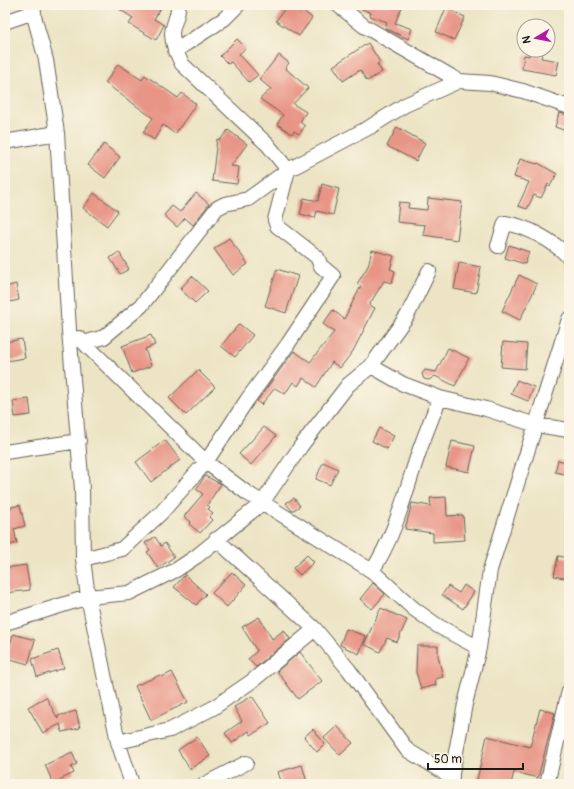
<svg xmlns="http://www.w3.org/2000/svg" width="574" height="789" viewBox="0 0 574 789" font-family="Pangolin,sans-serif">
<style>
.building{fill:#e89486}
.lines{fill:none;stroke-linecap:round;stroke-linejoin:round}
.minor-casing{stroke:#656257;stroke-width:16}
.minor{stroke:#fff;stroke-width:14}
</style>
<rect width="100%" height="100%" fill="#fcf5e5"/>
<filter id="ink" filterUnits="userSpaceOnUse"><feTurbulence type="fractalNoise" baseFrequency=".025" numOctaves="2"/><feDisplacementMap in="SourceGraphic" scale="8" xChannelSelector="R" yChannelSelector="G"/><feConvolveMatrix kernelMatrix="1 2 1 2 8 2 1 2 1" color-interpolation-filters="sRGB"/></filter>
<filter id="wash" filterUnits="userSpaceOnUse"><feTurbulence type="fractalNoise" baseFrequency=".012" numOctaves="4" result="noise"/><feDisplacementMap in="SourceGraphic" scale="16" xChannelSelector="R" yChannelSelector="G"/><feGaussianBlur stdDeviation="0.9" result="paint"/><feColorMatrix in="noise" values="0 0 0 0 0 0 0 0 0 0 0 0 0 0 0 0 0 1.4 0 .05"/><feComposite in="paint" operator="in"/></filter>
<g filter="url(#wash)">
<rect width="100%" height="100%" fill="#ece4c4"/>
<g id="blocks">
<!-- building -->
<path class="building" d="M113,5H163L154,19L164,25L156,40L129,24L133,18Z
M287,5L300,13L302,10L312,18L299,36L276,21Z
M353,5H403L395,23L412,29L408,39L385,28L387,22L370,16L371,13Z
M446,8L465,17L454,40L436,32Z
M237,39L246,48L239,54L258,75L249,82L231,62L228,64L220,56Z
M368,43L380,62L377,64L382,72L367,81L360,70L343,81L333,66Z
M530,50H543L541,58L559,61L556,75L522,69L524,55L529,56Z
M279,55L289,63L285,68L308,88L293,104L306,112L300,122L305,126L299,134L294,131L292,134L277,124L283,115L260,99L271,89L259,79Z
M118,64L142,80L145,75L178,98L182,93L196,104L175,134L163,125L154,140L143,132L153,118L105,83Z
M559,113L569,115V132L555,127Z
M397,127L425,143L416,161L387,146Z
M228,130L247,144L231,166L239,167L237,184L212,181L217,139L220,140Z
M104,144L120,157L105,178L88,165Z
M520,159L537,164L538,163L557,174L550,186L548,184L541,198L534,195L527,209L518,206L529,182L514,177Z
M322,184L339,189L333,215L317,211L315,218L300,214L304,198L318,201Z
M94,193L118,211L107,226L83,208Z
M196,193L209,204L193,225L185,218L177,227L164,215L172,206L180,212Z
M428,198L462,202L457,240L423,235L425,225L397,222L399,202L409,203L408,208L427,210Z
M229,238L248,264L233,275L214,249Z
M509,245L529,252L525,264L505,258Z
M372,250L394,256L390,269L395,271L392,283L384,281L369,305L375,308L353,351L340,368L332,362L316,387L303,378L298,386L293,382L285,394L275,388L261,405L257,401L294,351L310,362L334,332L323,324L333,310L344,319L361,286L357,284L368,266Z
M119,252L129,269L120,274L110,258Z
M459,263L481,267L476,293L454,289Z
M277,269L298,276L286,313L265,306Z
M519,275L537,284L520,320L502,311Z
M192,276L208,291L195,303L180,289Z
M16,284L19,300L5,303V287Z
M239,324L253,335L235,357L221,346Z
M151,335L155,345L145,349L151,366L132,373L122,346Z
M22,339L25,358L6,361L5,342Z
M503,342L527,344L525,369L501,367Z
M448,348L469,358L455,386L435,376L429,380L424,379L422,374L425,370L436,372Z
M198,370L215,387L186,415L169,398Z
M517,380L534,387L528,401L511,394Z
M29,399L31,415L15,417L13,401Z
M264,427L276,436L251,465L239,454Z
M379,428L394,436L387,449L372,441Z
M165,440L180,460L151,482L136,462Z
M452,441L475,446L469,472L446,467Z
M558,460L569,463V475L555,472Z
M323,462L338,469L330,485L316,479Z
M205,476L221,484L207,505L210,507L208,509L213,513L209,517L212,520L200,533L189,524L191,522L184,516L203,494L196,489Z
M446,497L447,516L463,515L465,540L433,542V533L405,529L412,503L431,506L430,498Z
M294,498L300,506L292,511L286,503Z
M20,505L25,526L14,529L17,543L5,546V509Z
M155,537L161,546L165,543L174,557L158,568L147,552L150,550L145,543Z
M307,555L314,562L300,575L293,568Z
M558,556L569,558V579L554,576Z
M26,565L30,590L5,593V568Z
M232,572L246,585L227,607L212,593Z
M185,575L206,594L196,605L174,587Z
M373,583L385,594L372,609L360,599Z
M464,585L474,592L463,609L442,595L448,586L459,593Z
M381,608L407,620L397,642L387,638L380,652L364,644Z
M259,617L272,639L284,630L290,639L256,667L248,659L257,651L242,627Z
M346,629L366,636L359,654L340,645Z
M13,634L35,640L28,664L7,658Z
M417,646H438V656L443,677L435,679L436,685L421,689L416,672Z
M58,650L64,668L37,677L32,659Z
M300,652L322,681L298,699L277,671Z
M172,672L188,702L151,720L135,686L160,675L162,677Z
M252,696L270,723L251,735L249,731L232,743L225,733L242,721L234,707Z
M46,697L58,719V716L76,711L80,728L62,732L60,724L43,733L28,707Z
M540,709L555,713L538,778L514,772L511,784H476L487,736L530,747Z
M337,726L353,743L340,755L324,738Z
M313,729L325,744L317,752L304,737Z
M197,737L210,756L190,769L178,750Z
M72,752L77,764L71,767L74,773L53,783L45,765Z
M302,765L307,782L300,784H282L278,772Z"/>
</g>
</g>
<g filter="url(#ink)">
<use href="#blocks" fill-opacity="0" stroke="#656257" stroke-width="1"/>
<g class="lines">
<defs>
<path id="minor" d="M31,5L46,60L57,133L69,330L82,489L83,559L88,597L118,742L132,784
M338,5L364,26L459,81
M5,22L34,12
M175,51L224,19L238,5
M5,142L57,133
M498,246L505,223C527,226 553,241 569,257
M79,338L206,462L247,493L372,571L414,609L438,626L479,648
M84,343L104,337L141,306L217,208L225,204L248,199L288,170L370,127L405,105L459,81L490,83L523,91L569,107
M371,366L403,384L440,398L486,409L536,425L569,430
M5,452L79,441
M216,539L315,629L349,670L407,750L452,777
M83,559L122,549L161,513L206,462L247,400L288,344L333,276L321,266L317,257L277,226L275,220L288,170L268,145L182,64C177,54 172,44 172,33C173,23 179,15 178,5
M372,571C397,533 406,488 421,446C427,430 433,414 440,398
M5,623L88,597L129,593L176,570L197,556L262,503L301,446L348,385L371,366L407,316L429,271
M118,742L170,730L213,708L252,681L315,629
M205,784L246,763
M450,784L465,704L479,648L490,570L569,319
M547,784L569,691"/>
</defs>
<!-- minor casing -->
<use href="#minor" class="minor-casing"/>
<!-- minor -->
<use href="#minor" class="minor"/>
</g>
</g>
<!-- margin -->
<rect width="574" height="789" fill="none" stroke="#fcf5e5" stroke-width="20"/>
<!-- north arrow -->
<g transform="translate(536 38) rotate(260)"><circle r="19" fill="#fcf5e5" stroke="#a29e95"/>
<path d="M0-3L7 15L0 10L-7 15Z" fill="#b5179e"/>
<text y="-6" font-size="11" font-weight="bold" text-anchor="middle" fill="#1c1c1c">N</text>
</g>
<!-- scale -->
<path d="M428 763v6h95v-6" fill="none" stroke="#1c1c1c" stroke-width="2"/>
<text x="434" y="763" font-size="12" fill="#1c1c1c" stroke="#fcf5e5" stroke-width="3" paint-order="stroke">50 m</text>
</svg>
